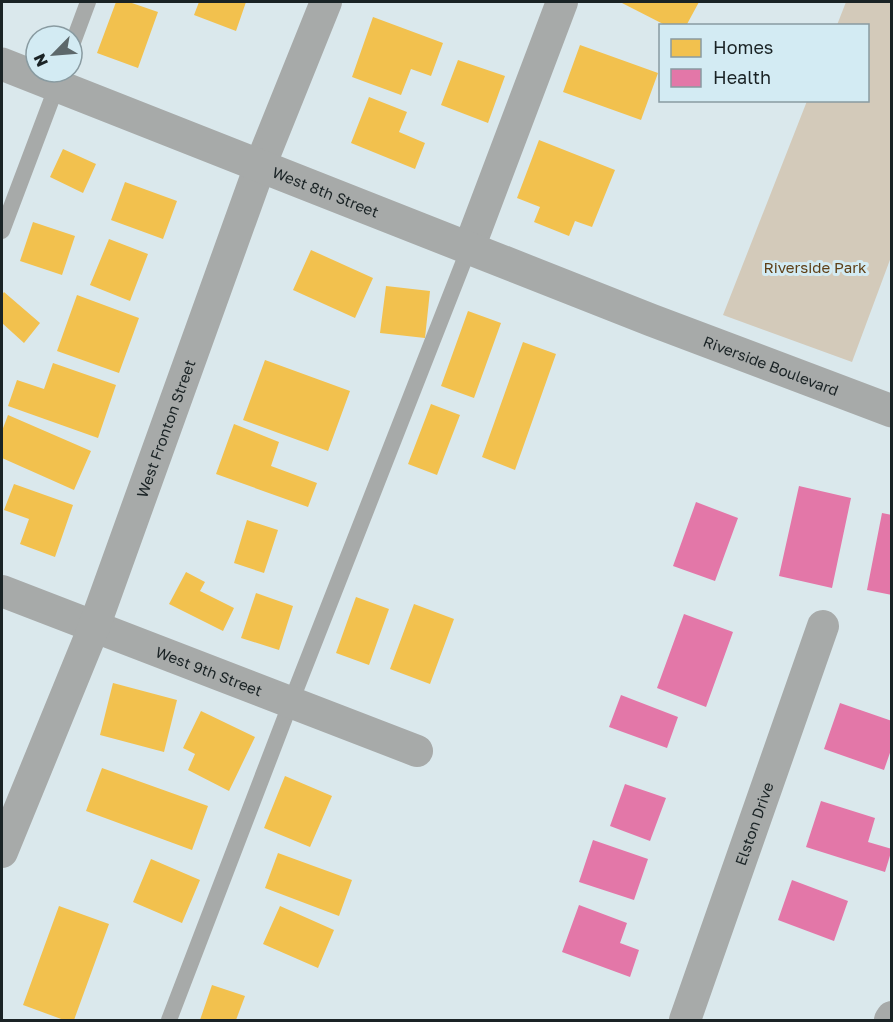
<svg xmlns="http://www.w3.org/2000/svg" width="893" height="1022" viewBox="0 0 893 1022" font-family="'Golos Text',sans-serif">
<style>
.green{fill:#d3caba}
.homes{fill:#f2c14e}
.health{fill:#e377a8}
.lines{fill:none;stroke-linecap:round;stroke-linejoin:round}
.service{stroke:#a7aaa9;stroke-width:16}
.minor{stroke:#a7aaa9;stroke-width:32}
.tertiary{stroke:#a7aaa9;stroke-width:33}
.labels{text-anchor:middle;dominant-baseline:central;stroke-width:6;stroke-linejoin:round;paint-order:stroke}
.street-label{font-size:15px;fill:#1a2325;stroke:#d3ebf3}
.park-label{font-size:15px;fill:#5e3f16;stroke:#d3ebf3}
</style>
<rect width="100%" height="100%" fill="#dae8ec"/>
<!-- green -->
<path class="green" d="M846,2H892L891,257L852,362L723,315L807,101L868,100V26L837,25Z"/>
<!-- homes -->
<path class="homes" d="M116,2H129L158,12L138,68L97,53Z
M199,2H246L236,31L194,15Z
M620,2H699L686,26H667Z
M373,17L443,43L431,76L411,69L401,95L352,77Z
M580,45L658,73L641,120L563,92Z
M458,60L505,76L488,123L441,105Z
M369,97L407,112L399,132L425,143L415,169L351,143Z
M539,140L615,170L592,227L575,221L569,236L534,222L540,207L517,198Z
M63,149L96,164L83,193L50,177Z
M125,182L177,201L163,239L111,220Z
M33,222L75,236L62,275L20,261Z
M109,239L148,254L130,301L90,285Z
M311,250L373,278L355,318L293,290Z
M386,286L430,291L425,338L380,333Z
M4,292L40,323L24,343L2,323V295Z
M77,295L139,318L119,373L57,351Z
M468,311L501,323L474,398L441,386Z
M523,342L556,354L515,470L482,457Z
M265,360L350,391L328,451L243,420Z
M53,363L116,385L98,438L8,406L17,380L44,389Z
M431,404L460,415L437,475L408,464Z
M8,415L91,451L74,490L2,458V431Z
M234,424L279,442L271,466L317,483L308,507L216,474Z
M14,484L73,505L55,557L20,544L29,519L4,510Z
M247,520L278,530L264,573L234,563Z
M186,572L205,582L200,591L234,608L223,631L169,604Z
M256,593L293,606L279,650L241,638Z
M356,597L389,609L369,665L336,653Z
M414,604L454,619L430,684L390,669Z
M113,683L177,700L164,752L100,735Z
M201,711L255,737L229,791L188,770L195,754L183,748Z
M102,768L208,806L192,850L86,811Z
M285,776L332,796L310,847L264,828Z
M278,853L352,880L339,916L265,888Z
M151,859L200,880L182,923L133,902Z
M59,906L109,924L74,1020H64L23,1005Z
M280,906L334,930L318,968L263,944Z
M212,985L245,996L236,1020H200Z"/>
<!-- health -->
<path class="health" d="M799,486L851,498L832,588L779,576Z
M696,502L738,518L715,581L673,566Z
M882,513L892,515V595L867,590Z
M684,614L733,632L706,707L657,688Z
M621,695L678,717L667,748L609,727Z
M840,703L892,721V747L884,770L824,749Z
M625,784L666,798L650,841L610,826Z
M821,801L875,818L868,842L892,849L885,872L806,847Z
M593,840L648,859L634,900L579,882Z
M792,880L848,901L834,941L778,920Z
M579,905L627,923L620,943L639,950L630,977L562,952Z"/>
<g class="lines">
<!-- service -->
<path class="service" d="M72,45L88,2
M2,231L59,80
M169,1020L291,702L469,248"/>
<!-- minor -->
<g class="minor">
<path d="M469,248L562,2"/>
<path id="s1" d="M2,591L417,751"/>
<path id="s2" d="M2,852L94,627L260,166L326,2"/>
<path id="s3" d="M685,1020L823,626"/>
<path d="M890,1020L892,1017"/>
</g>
<!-- tertiary -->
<path class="tertiary" id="s4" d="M2,64L651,320L892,411"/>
</g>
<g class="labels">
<!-- street labels -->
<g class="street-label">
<text stroke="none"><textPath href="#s4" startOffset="348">West 8th Street</textPath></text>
<text stroke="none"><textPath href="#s4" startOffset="826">Riverside Boulevard</textPath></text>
<text stroke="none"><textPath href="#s2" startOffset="454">West Fronton Street</textPath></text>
<text stroke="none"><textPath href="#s1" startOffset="222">West 9th Street</textPath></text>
<text stroke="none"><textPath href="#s3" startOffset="208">Elston Drive</textPath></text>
</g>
<!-- park labels -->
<g class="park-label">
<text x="815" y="267">Riverside Park</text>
</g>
</g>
<!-- border -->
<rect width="893" height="1022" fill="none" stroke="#1a2325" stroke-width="6"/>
<!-- legend -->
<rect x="659" y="24" width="210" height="78" fill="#d3ebf3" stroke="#899ba1" stroke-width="1.5"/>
<rect x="671" y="39" width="30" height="18" fill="#f2c14e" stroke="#899ba1" stroke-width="1.5"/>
<text x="713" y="54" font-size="18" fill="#1a2325">Homes</text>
<rect x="671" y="69" width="30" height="18" fill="#e377a8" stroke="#899ba1" stroke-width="1.5"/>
<text x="713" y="84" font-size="18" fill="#1a2325">Health</text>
<!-- north arrow -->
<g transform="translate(54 54) rotate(245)"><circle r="28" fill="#d3ebf3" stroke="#899ba1" stroke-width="1.5"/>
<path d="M0-4.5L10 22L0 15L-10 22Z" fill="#5d686b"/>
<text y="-9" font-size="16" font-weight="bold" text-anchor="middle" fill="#1a2325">N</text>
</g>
</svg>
